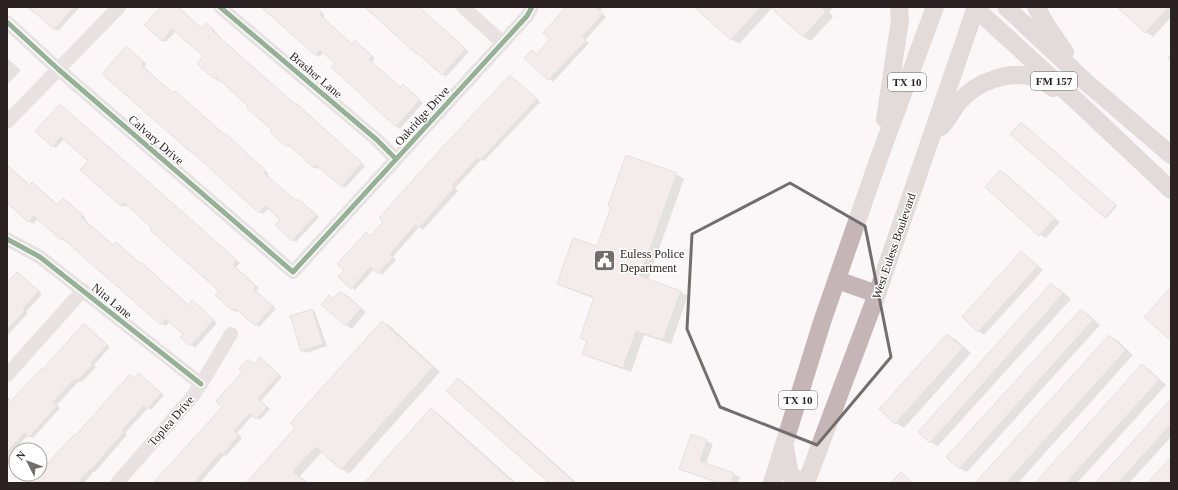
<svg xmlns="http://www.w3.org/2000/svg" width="1178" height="490" viewBox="0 0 1178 490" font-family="Georgia,serif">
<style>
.shadow{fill:#0003}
.building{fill:#ecdcdd;stroke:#cbc3c4}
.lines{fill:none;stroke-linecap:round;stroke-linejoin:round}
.minor{stroke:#d3c7c8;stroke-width:14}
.major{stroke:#c5b5b7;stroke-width:18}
.cycleway-casing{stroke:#fff;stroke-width:8}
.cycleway{stroke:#1b5e20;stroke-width:5}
.marked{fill:none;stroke:#746d6e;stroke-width:3;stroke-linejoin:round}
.labels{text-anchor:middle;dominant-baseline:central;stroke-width:3;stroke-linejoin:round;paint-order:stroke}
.shield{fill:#fff;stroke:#6b6465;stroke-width:1}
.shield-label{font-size:11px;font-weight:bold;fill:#2c2223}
.street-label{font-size:12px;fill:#2c2223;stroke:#fff}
.poi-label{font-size:12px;fill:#2c2223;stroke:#fff;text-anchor:start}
</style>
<rect width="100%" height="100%" fill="#fbf7f8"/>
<!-- shadow -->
<path class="shadow" d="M26,7H80L58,31L35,12L34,13Z
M162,7H178L202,28L206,24L210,26L217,33L216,34L249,64L296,105L300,107L365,166L345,188L320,167L318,169L314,167L293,147L292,148L288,146L272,132L273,130L250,106L220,79L218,81L215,78L198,63L204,56L176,31L166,42L162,40Z
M262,7H316L325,15L323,18L352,45L359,44L375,58L372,62L401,88H407L423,103L400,129L396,126L336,63L324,52L319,57L316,55Z
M364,7H417L427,14L469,52L446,77Z
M563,7H603L600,11L606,17L585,40L589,43L553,82L525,58L538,55L552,39L566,9Z
M705,7H834L829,12L833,17L811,41L803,37L772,8L739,44L731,39Z
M1119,7H1171V17L1153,37L1146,32Z
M127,48L147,64L144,67L174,94L225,135L229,137L269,174L267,176L297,202L299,200L302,202L319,217L296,242L293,240L281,219L269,208L263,214L259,212Z
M1171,54V61L1167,58Z
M7,58L21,70L7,85Z
M510,76L540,102L484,161L481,160L455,188L458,191L423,230L419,227L393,257L396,260L382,275L374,269L355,290L352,288L371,237Z
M60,105L240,263L236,267L259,288L256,291L276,309L259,327L239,310L237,312L233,310L221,291L128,204L125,207L122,205L90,161L64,139L56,148L53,146Z
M1023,124L1117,206L1107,218L1105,217Z
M7,165L30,185L32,183L36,185L58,205L64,199L67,201L86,218L84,219L113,246L116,243L120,245L140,264L145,265L189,306L193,302L196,304L217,323L195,348L181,337L184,334L170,321L166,326L162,324L66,240L65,241L61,239L38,218L33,224L8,203H7Z
M1000,171L1006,174L1060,222L1046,238L1040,235Z
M676,174L684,179L648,280L681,292L688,296L671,344L644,335L631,372L591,358L584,353L588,342L581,338L595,299L566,288L558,284Z
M1021,252L1027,256L1043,270L984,335L979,331Z
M20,275L42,294L26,312L28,313L7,336V284Z
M1051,285L1059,289L1071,299L938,446L930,442Z
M341,292L347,295L366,312L352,329L346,325L329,296L334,299Z
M312,310L315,312L327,346L306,353L302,350Z
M1081,310L1089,315L1100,325L967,472L959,468Z
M382,322L390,326L440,372L349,474L342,469L322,452L300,476L308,483H247L296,428Z
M87,327L110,347L94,365L96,367L82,382L79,381L57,405L60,408L33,438L28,435L12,453L15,456L7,465V407Z
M947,335L955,339L971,353L904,428L896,423L880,409Z
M1109,336L1117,340L1133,355L1018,483H977Z
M264,361L282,377L261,401L270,409L260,420L253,415L237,433L242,438L226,456L224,455L200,483H155L224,407L255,365Z
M1142,366L1150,370L1166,385L1077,483H1037Z
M139,374L164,395L151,410L148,408L125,433L127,435L95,472L94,471L84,483H34L40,473Z
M458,379L466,384L577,483H551Z
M1171,400V437L1129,483H1096Z
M431,409L439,414L516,483H365Z
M692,435L713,444L706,464L734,474L740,477L738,483H718L686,472L680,469Z"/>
<!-- building -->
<path class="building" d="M29,7H74L54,30Z
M161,7H178L201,28L206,23L214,30L213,31L245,60L295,104L296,103L362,163L341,187L316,165L314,168L289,145L287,147L270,132L272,130L247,108L248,106L216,77L214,79L197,64L203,56L172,29L162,41L144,25Z
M261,7H316L322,12L320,15L352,44L355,40L372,56L369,59L400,87L403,84L420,100L396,127L331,67L335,63L320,50L315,55Z
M365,7H419L466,49L442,75L417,53L416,54Z
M566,7H595L603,14L582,37L586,41L548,80L524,58L532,50L537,54L550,39L543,33Z
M694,7H761L731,40Z
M770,7H821L826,12L803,37Z
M1117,7H1169L1145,33Z
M126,46L144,62L141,65L173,93L175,91L224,134L225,133L266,171L264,173L296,201L298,199L316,215L292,241L275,225L280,219L265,206L259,213L194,154H193L102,74Z
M510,75L537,99L480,160L477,158L452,186L454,188L419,228L415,225L390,254L393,257L378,274L370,267L351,289L338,277L344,270L337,264L366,232L370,236L383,222L379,218L427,164Z
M60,104L237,260L233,265L256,286L253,289L273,306L255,326L235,308L233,311L215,295L219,291L150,230L152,228L124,203L121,206L80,170L88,161L61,137L52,147L35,131Z
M1021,122L1116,205L1105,218L1010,134Z
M626,155L677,173L640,276L681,291L663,340L636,331L623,368L582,354L587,341L580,338L594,297L557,284L573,238L597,246L611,207L608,206Z
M7,165L29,185L32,182L57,205L63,198L83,215L81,217L113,245L116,242L140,263L141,262L188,305L192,300L214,320L190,346L180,337L183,334L166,319L161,325L62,238L61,240L34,216L28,222L7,203Z
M1000,170L1055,218L1039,236L985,187Z
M1021,251L1038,266L978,332L962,317Z
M17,272L39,291L23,309L25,311L7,330V282Z
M1051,283L1063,294L930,443L918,432Z
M1171,287V341L1144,317Z
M340,291L361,308L346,326L321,305L329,295L333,299Z
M312,309L323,344L301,351L290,316Z
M1081,309L1093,320L959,469L946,457Z
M382,321L433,367L341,470L316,447L293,471L306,483H246L295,428L290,423Z
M84,323L107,345L91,363L93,364L77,381L75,379L53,402L57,406L29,437L24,433L7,452V397L11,401L42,368L43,369Z
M947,334L963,348L895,424L879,409Z
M1109,335L1126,350L1006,483H975Z
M260,357L279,375L258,398L267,407L256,419L250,413L234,431L239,435L222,455L220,453L194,483H153L222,407L216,401L242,372L239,369L248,359L254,364Z
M1142,364L1159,380L1066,483H1035Z
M139,373L161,393L147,409L144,406L122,430L124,432L91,470L90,469L78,483H29L37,474H40V471L74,435L75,436L130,374L134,378Z
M458,378L575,483H549L446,391Z
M1171,399V424L1118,483H1095Z
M431,408L514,483H364Z
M691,434L707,440L700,461L734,473L731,483H720L679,469Z
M1171,457V483H1147Z
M901,472L913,483H890Z"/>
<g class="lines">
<!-- minor -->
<path class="minor" d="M220,7L377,140L396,159
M463,7L503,43
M7,22L58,69L293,272L527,16L532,7
M7,122L119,7
M7,239L40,257L201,384
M7,375L83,290
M117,483L192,397L201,384L231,334"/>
<!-- major -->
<path class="major" d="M974,7L1081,105L1171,190
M1006,7L1086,82L1171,155
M1036,7L1047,26L1065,52
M885,119L900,20L899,7
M941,127C948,120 952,110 959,102C977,81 1011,69 1037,78C1043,80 1048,85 1053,88
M837,280L877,294
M785,448L790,475L804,483
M772,483L822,322L879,158L935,7
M806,483L877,294L976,7"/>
<defs>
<path id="cycleway" d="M220,7L377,140L396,159
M7,22L58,69L293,272L527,16L532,7
M7,239L40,257L201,384"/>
</defs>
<!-- cycleway casing -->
<use href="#cycleway" class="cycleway-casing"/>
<!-- cycleway -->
<use href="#cycleway" class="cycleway"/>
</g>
<!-- marked area -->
<path d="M0 0H1178V490H0ZM790,183L865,226L891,357L817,445L720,407L687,329L692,234Z" fill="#fbf7f8" fill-opacity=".55" fill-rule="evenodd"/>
<path class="marked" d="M790,183L865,226L891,357L817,445L720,407L687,329L692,234Z"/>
<!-- icons -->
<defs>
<symbol id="civic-square" viewBox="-11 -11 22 22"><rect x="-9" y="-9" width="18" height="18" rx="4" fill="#746d6e" stroke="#fff"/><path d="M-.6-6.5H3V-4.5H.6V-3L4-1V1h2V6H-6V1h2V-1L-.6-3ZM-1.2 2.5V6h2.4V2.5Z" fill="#fff"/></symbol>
</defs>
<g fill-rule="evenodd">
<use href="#civic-square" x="592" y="248" width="25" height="25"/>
</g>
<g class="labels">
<!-- shield labels -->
<g class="shield">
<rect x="1031" y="72" width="46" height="18" rx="3"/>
<rect x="888" y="73" width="38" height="18" rx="3"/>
<rect x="779" y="391" width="38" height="18" rx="3"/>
</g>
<g class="shield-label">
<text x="1054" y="81">FM 157</text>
<text x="907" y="82">TX 10</text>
<text x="798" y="400">TX 10</text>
</g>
<!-- street labels -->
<g class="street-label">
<text transform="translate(316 75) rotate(40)">Brasher Lane</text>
<text transform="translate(422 116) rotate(-48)">Oakridge Drive</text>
<text transform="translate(156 140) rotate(41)">Calvary Drive</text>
<text transform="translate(894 246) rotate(-71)">West Euless Boulevard</text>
<text transform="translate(112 301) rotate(39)">Nita Lane</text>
<text transform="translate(171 421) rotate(-49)">Toplea Drive</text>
</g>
<!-- poi labels -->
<g class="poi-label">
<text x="620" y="254">Euless Police<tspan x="620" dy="14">Department</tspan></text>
</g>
</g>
<!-- border -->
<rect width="1178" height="490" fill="none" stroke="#2c2223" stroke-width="16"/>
<!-- north arrow -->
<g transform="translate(28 462) rotate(312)"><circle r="19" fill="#ffffff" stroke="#aba7a7"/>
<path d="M0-3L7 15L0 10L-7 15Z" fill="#746d6e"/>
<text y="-6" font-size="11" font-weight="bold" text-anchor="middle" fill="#2c2223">N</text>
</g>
</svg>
